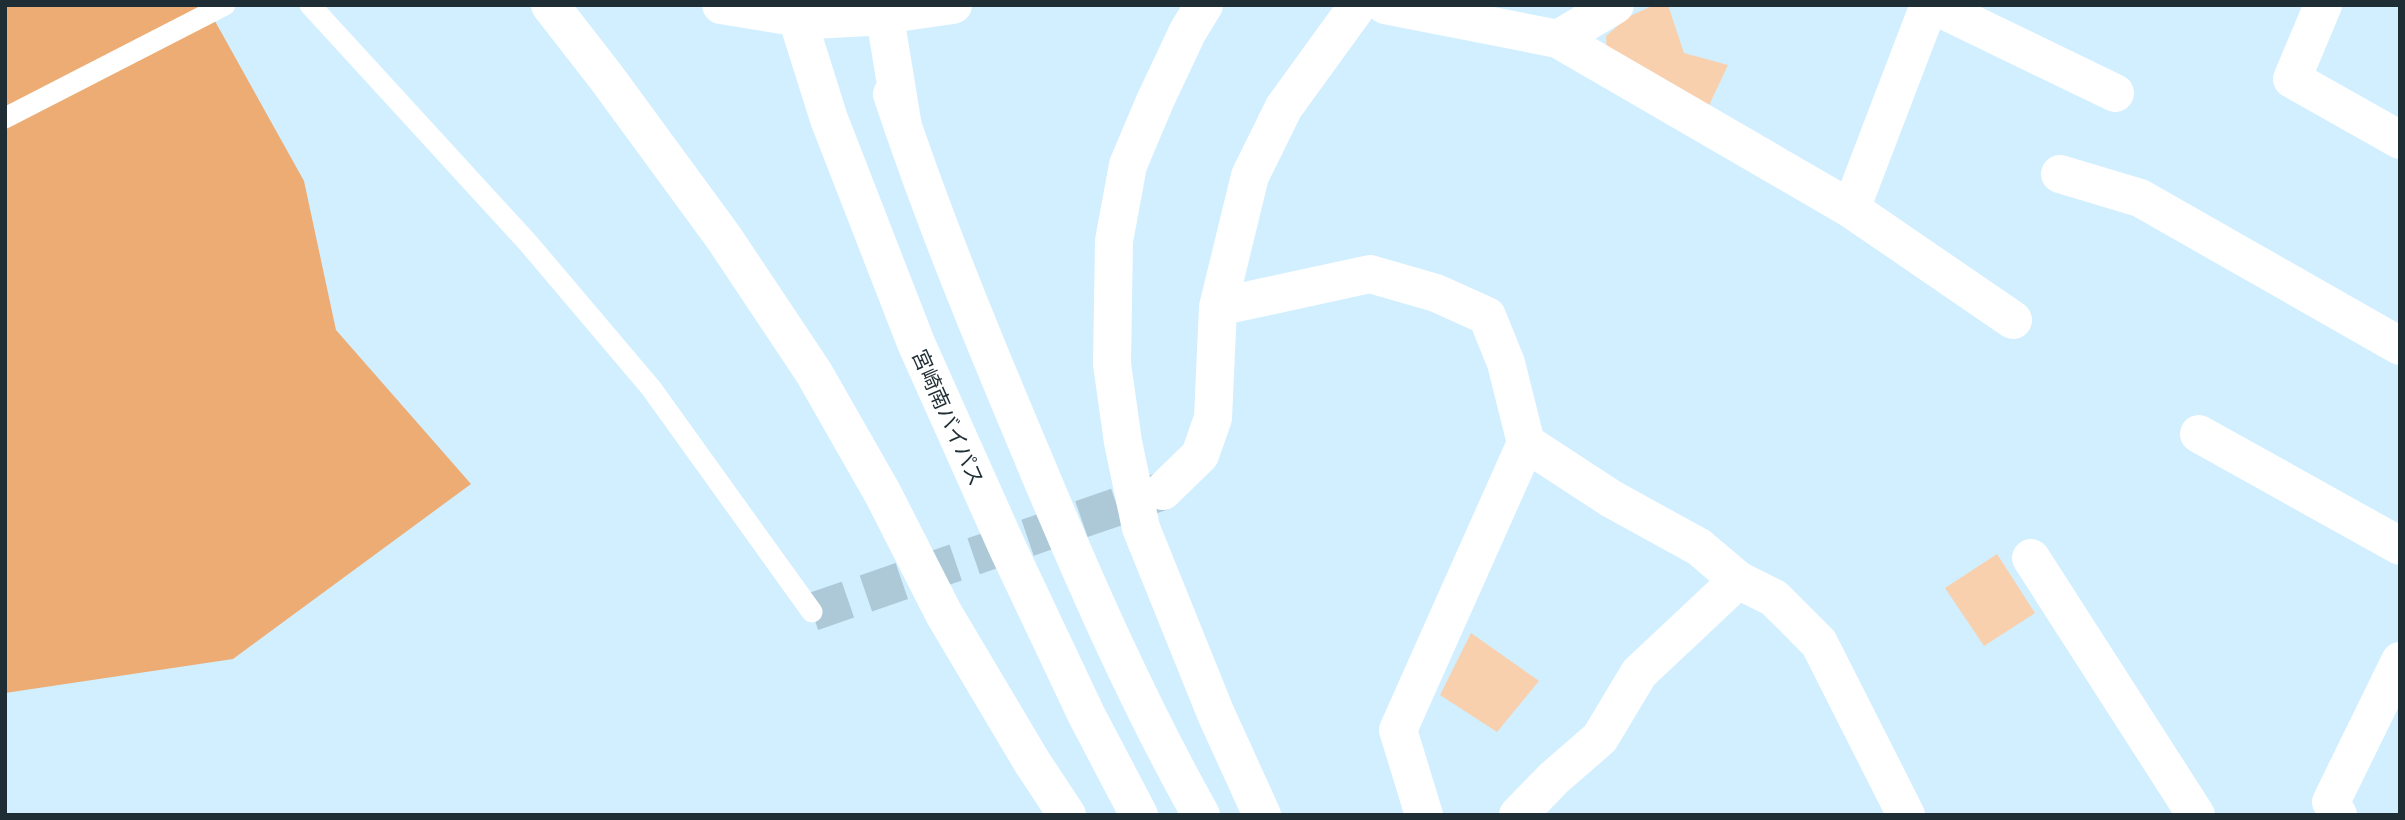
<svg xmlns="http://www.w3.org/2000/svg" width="2405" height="820" viewBox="0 0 2405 820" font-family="Barlow,'Noto Sans JP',sans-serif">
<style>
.green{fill:#f8d0ae}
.forest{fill:#ecac74}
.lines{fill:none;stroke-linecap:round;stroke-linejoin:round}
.minor-tunnel{stroke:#adc8d7;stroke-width:38;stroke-dasharray:38 19;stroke-linecap:butt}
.service{stroke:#fff;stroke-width:21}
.minor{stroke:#fff;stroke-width:38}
.primary{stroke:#fff;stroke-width:38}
.trunk{stroke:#fff;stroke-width:38}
.motorway{stroke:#fff;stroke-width:38}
.labels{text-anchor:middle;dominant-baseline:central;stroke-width:5;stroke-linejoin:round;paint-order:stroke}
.street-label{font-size:21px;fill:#1f2e35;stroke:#fff}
</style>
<rect width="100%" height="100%" fill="#d1efff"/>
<!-- green -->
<path class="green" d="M1654,5H1668L1684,53L1728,65L1704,116L1607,59L1606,36L1628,17Z
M1997,554L2035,613L1984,646L1945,588Z
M1471,633L1539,681L1497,732L1440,695Z"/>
<!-- forest -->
<path class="forest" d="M5,5H206L304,181L336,330L471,484L233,659L5,693Z"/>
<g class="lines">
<!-- minor-tunnel -->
<path class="minor-tunnel" d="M812,612L1163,491"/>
<!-- service -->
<path class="service" d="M310,5L529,244L651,388L812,612
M5,118L225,5"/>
<!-- minor -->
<path class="minor" d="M1385,5L1558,39L1851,209L2013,320
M1933,5L2115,93
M2323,5L2292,79L2400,140
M1558,39L1615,5
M2060,174L2140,198L2400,346
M1851,209L1929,5
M1218,307L1370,274L1436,293L1487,316L1506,363L1526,443L1610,498L1699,547L1738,580L1774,598L1819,643L1906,815
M2199,434L2400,546
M1163,491L1200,455L1213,418L1218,307L1250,176L1284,107L1358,5
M2031,558L2196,815
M1424,815L1398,730L1526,443
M1518,815L1554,778L1600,738L1639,673L1738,580
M2338,815L2331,802L2400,661"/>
<!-- primary -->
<path class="primary" d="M1204,5L1188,31L1155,101L1128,165L1114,241L1112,364L1123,442L1141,528L1216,714L1262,815"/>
<!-- trunk -->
<path class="trunk" d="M793,5L829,119L916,343L1008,549L1087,716L1139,815
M892,94C933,218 983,339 1034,460C1084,580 1137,701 1201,815"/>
<!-- motorway -->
<path class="motorway" d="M550,5L606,77L724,238L814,373L883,494L944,614L1032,762L1067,815
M721,5L813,20L868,17L953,5
M883,5L903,127"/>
</g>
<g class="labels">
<!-- street labels -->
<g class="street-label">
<text transform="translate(949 417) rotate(66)">宮崎南バイパス</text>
</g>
</g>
<!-- border -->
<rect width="2405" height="820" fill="none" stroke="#1f2e35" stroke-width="14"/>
</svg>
